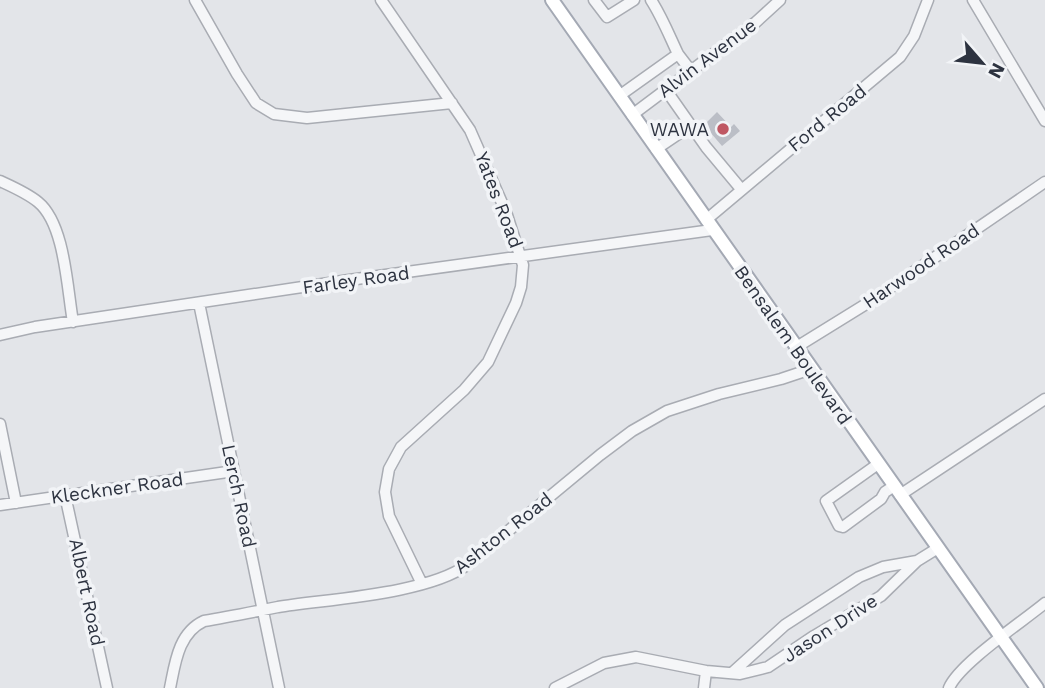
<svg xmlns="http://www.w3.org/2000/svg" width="1045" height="688" viewBox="0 0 1045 688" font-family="'Work Sans',sans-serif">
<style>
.building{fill:#bbbec6}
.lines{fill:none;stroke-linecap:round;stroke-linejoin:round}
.minor-casing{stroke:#a9acb3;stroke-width:13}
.major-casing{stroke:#a4a9b4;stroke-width:16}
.minor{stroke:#f5f6f8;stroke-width:10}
.major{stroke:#fff;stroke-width:12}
.poi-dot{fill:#bf5763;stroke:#f2f4f7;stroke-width:2.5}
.labels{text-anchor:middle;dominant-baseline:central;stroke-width:7;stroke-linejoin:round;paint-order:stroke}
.street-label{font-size:19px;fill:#2d3340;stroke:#f2f4f7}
.poi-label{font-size:19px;fill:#2d3340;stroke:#f2f4f7;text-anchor:end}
</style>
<rect width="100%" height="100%" fill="#e3e5e9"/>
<!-- building -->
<path class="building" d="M717,112L731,127L734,124L740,131L722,146L704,125Z"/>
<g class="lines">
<defs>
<path id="minor" d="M195,0L237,74L256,103L274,114L307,118L452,103
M381,0L470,130L506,212L523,265L521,287L516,303L488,362L464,390L401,447L389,469L385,492L389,516L422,584
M594,0L607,17L634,0
M651,0C662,17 669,35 678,54
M973,0L1045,121
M666,90L706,147L741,189
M619,96L678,54L691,71
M632,115L756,22L780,0
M656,149L690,126
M0,181C13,187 27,193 38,202C65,224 67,288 73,322
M706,220L900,57L914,36L928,0
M199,303L279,688
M0,335L35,327L349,280L712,230
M795,348L871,301L1045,182
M0,424L16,503
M878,464L826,501L839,526L843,527L881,499L885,492L894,486
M65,495L107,688
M900,495L1045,399
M0,505L234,471
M733,672L785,625L859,577L883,567L917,561
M170,688C175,664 178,633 204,621C228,617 253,612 278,607C328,599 427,594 467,565L600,455L632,431L667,411L719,394L781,379L811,369
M555,688L604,663L636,657L706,671L740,674L768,667L814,636L881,596L917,561L938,548
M704,688L706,671
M949,688C959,664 1022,622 1045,603"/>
<path id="major" d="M552,0L1037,688"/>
</defs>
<!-- minor casing -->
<use href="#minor" class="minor-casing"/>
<!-- major casing -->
<use href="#major" class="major-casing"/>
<!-- minor -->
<use href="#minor" class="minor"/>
<!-- major -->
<use href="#major" class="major"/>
</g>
<!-- markers -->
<circle class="poi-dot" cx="723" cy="129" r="7"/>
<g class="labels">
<!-- street labels -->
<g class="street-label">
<text transform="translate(707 58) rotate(-37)">Alvin Avenue</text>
<text transform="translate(827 118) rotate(-39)">Ford Road</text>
<text transform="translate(499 200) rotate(69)">Yates Road</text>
<text transform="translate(921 266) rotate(-34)">Harwood Road</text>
<text transform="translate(356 280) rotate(-8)">Farley Road</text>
<text transform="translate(793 345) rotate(55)">Bensalem Boulevard</text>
<text transform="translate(117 488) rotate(-8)">Kleckner Road</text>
<text transform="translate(239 496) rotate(78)">Lerch Road</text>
<text transform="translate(503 533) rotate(-38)">Ashton Road</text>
<text transform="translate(87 592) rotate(78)">Albert Road</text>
<text transform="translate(830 628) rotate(-33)">Jason Drive</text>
</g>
<!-- poi labels -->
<g class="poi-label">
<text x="709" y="129">WAWA</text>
</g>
</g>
<!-- north arrow -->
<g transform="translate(982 63) rotate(118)" stroke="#f2f4f7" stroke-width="5" paint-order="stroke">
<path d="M0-5L12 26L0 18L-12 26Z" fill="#2d3340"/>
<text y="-10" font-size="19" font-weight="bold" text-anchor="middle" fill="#2d3340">N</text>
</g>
</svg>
